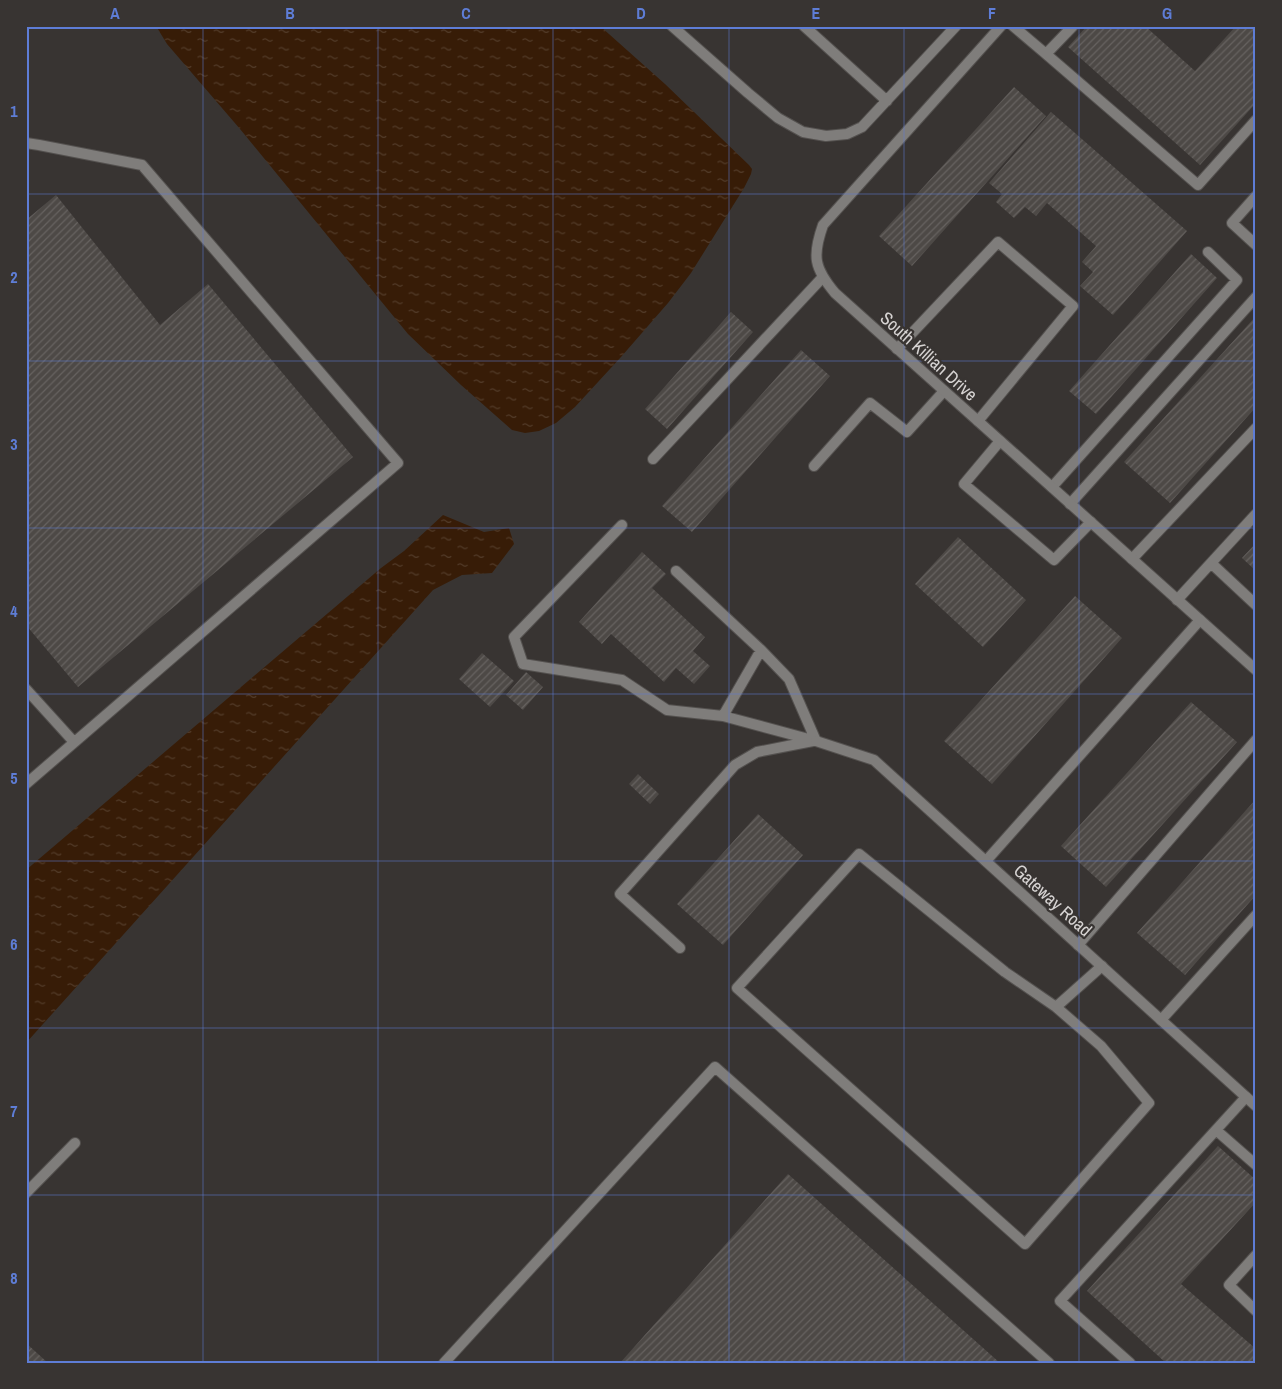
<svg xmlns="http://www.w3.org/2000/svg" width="1282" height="1389" viewBox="0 0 1282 1389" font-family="'Archivo Narrow',sans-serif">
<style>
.water{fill:url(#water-ripples)}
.building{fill:url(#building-hatch)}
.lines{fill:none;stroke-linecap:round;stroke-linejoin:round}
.lane-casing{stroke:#54514f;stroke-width:12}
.street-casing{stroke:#54514f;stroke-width:12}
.lane{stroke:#7f7d7b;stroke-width:10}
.street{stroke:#7f7d7b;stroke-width:10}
.grid{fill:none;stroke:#5e7dd6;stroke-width:1;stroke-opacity:0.55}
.labels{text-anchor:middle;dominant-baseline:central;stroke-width:4.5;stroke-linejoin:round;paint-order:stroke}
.street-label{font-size:18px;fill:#d6d3d2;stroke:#383432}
.neatline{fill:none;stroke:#5e7dd6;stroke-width:2}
.grid-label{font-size:16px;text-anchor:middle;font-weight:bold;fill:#5e7dd6}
</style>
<defs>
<pattern id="water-ripples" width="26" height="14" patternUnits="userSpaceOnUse" patternTransform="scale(1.25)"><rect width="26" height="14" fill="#371c07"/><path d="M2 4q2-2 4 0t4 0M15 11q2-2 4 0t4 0" fill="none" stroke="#533c2a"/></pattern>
<pattern id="building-hatch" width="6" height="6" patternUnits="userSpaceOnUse" patternTransform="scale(1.25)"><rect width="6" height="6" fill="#4d4946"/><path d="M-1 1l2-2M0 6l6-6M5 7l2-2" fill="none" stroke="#666260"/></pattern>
</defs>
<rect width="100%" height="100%" fill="#383432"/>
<!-- water -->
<path class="water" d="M156,26H600L665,84L749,165L752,169L751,174L744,188L691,273L668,303L621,357L575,407L556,423L539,431L525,433L512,430L461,385L408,334L240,129L167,44Z
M443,515L484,532L509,528L514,544L492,573L462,575L433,590L26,1043V870L381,568L404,551Z"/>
<!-- building -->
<path class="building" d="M1087,26H1145L1195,71L1236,26H1256V103L1200,165L1068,47Z
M1014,87L1046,116L912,266L879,236Z
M1051,112L1187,231L1113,315L1080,286L1093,272L1082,262L1096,246L1047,203L1036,216L1025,207L1014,218L996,202L1002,194L989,183Z
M56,195L160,325L208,284L353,457L78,687L26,625V220Z
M1191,254L1217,278L1096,414L1069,391Z
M731,312L753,332L667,429L645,409Z
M1256,316V407L1170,503L1124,462Z
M801,350L830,376L692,532L662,506Z
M958,537L1026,600L983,647L915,584Z
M1256,543V571L1242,558Z
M642,552L666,574L652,588L705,637L693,651L710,666L694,684L676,668L664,682L611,634L602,644L579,622Z
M1075,596L1122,638L992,784L944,741Z
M482,653L514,681L490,707L459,679Z
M526,672L543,687L523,710L506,695Z
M1191,702L1237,742L1106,887L1061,846Z
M638,774L659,794L650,804L629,784Z
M1256,799V895L1185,975L1137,933Z
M758,814L803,855L723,945L677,904Z
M1218,1146L1256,1180V1202L1181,1284L1256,1349V1363H1166L1087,1291Z
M788,1174L1000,1363H620Z
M26,1343L48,1363H26Z"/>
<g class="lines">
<defs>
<path id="lane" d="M672,26L748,93L778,118L803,132L826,136L847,134L862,127L956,26
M804,26L887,101
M1013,26L1046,54L1073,26
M1046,54L1198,185L1256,120
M26,143L39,145L142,165L398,463L26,784
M1256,196L1232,223L1256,245
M897,349L998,242L1073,306L978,421
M1000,441L964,484L1054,560L1091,522
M653,459L822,278
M814,466L870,403L907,432L944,391
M1052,487L1237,280L1208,252
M1070,504L1256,297
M622,525L514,637L523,664L622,680L667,710L723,716L816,741
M1132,559L1256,428
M1211,563L1256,605
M676,571L761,650L789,679L816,741
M1177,600L1256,514
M26,689L74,742
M723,716L761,650
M986,861L1200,620
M1078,945L1256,740
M680,948L620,894L735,765L757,752L813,741
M1056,1007L1101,1046L1149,1103L1025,1244L737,988L859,854L1005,972L1056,1007L1102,966
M1161,1020L1256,915
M1216,1130L1256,1165
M26,1193L75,1143
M1256,1255L1229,1285L1256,1311
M444,1363L715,1067L1049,1363
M1130,1363L1060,1301L1246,1097"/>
<path id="street" d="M1001,26L823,225C812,256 814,268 835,293L1256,670
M816,741L874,760L1256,1106"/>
</defs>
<!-- lane casing -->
<use href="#lane" class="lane-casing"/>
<!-- street casing -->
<use href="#street" class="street-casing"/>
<!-- lane -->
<use href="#lane" class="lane"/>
<!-- street -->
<use href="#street" class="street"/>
</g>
<!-- grid -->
<path class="grid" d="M203,26V1363M378,26V1363M553,26V1363M729,26V1363M904,26V1363M1079,26V1363M26,194H1256M26,361H1256M26,528H1256M26,694H1256M26,861H1256M26,1028H1256M26,1195H1256"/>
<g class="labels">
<!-- street labels -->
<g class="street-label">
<text transform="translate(929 356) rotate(42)">South Killian Drive</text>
<text transform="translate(1053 900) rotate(42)">Gateway Road</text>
</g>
</g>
<!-- border -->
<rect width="1282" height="1389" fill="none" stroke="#383432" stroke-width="55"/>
<rect x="28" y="28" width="1226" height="1334" class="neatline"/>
<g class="grid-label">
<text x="115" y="19">A</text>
<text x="290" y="19">B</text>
<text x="466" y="19">C</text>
<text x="641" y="19">D</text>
<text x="816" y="19">E</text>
<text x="992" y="19">F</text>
<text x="1167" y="19">G</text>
<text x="14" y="117">1</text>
<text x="14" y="283">2</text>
<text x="14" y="450">3</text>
<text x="14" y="617">4</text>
<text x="14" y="784">5</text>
<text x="14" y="950">6</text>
<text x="14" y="1117">7</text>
<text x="14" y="1284">8</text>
</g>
</svg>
